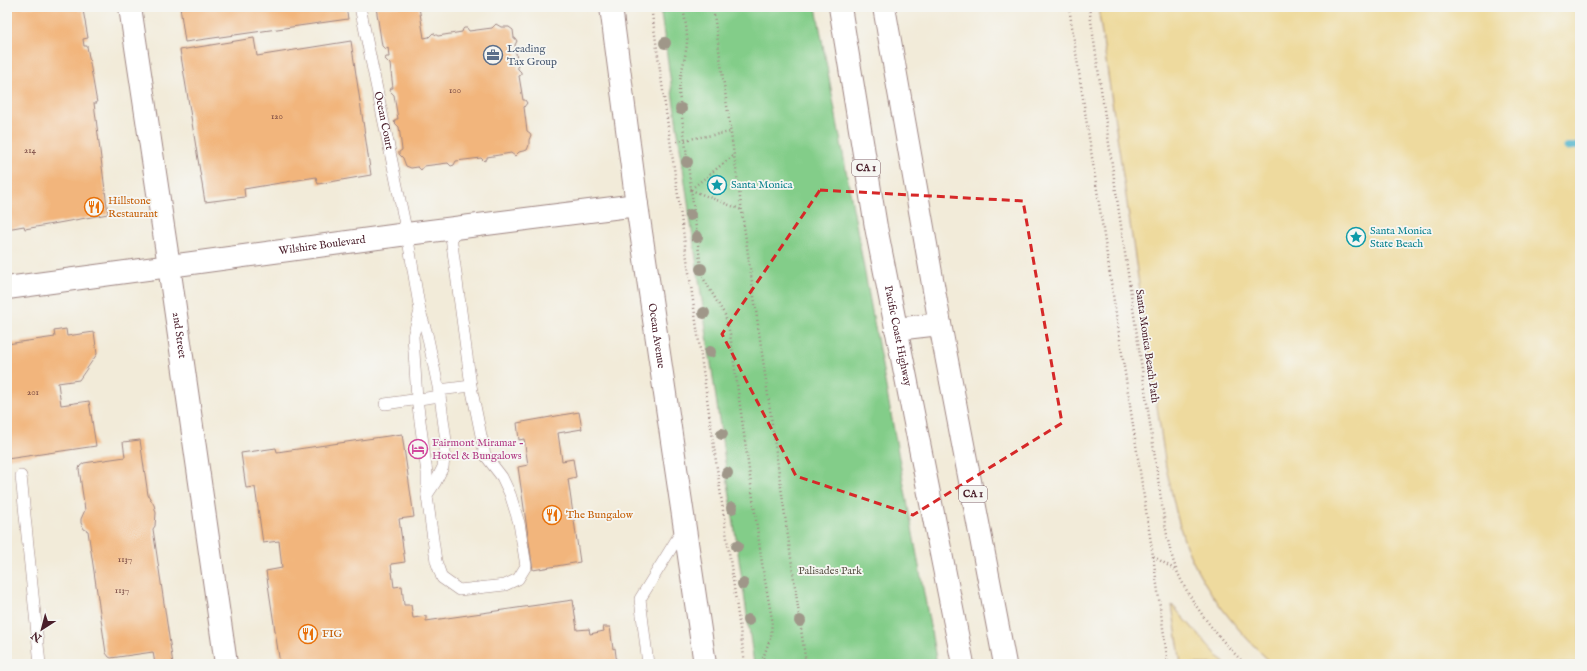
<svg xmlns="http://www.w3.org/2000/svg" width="1587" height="671" viewBox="0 0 1587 671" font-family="'IM FELL English',serif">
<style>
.green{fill:#83cd89;stroke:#66765a}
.sand{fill:#eeda9e;stroke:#9c7c64}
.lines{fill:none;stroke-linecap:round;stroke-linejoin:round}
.stream{stroke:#4cb3cb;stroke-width:7}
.building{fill:#f2b57b}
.service-casing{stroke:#9e8582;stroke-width:12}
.minor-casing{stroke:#9e8582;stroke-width:24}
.tertiary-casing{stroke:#9e8582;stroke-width:24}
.primary-casing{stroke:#9e8582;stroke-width:24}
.trunk-casing{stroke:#9e8582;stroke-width:24}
.path{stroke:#9e8582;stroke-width:2.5;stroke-dasharray:1 3;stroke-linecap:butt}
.service{stroke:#fff;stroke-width:11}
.minor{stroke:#fff;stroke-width:22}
.tertiary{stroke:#fff;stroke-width:22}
.primary{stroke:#fff;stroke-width:22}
.trunk{stroke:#fff;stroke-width:22}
.tree{fill:#9f9789}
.marked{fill:none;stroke:#d62828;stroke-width:3;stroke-dasharray:8 5;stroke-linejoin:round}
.labels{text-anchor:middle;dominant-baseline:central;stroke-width:3.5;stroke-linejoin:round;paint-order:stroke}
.number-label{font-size:9px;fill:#74443f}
.shield{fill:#f6f6f2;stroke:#7e6067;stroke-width:1}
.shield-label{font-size:10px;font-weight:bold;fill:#4a1f2b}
.service-label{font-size:11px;fill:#4e5e75;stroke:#f6f6f2;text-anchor:start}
.street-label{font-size:11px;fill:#4a1f2b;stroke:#f6f6f2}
.culture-label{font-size:11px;fill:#0d838f;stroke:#f6f6f2;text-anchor:start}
.food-label{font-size:11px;fill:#c56008;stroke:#f6f6f2;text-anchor:start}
.hotel-label{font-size:11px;fill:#b23c85;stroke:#f6f6f2;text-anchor:start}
.park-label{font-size:11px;fill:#5b5347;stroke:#f6f6f2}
</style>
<rect width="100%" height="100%" fill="#f6f6f2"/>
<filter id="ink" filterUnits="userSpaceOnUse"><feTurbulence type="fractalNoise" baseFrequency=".025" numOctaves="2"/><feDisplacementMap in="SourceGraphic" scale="8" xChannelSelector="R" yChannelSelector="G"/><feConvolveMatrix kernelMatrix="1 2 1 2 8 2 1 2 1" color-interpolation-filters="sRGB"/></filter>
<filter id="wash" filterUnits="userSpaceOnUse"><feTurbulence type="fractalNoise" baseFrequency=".012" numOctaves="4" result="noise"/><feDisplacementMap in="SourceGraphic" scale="16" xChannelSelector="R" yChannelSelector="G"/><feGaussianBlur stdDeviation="0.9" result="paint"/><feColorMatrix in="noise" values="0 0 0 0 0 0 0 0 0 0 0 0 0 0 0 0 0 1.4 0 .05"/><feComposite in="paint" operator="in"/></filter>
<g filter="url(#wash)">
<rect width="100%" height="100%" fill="#f2ebd9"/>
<!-- green -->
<path class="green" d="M660,7H816L937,664H754Z"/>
<!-- sand -->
<path class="sand" d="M1098,7H1580V664H1273C1239,634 1203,589 1186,546C1177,521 1172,493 1166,467Z
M1172,605L1225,664H1181Z"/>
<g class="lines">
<!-- stream -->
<path class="stream" d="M1567,147L1580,146"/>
</g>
<g id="blocks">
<!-- building -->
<path class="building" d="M7,7H78L79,11L83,10L88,38L83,39L84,46H87L97,103H94L108,214L25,229L24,226L7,229Z
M180,7H346L348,19L185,42Z
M376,7H419L424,38L429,37L433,33L438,36L462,32L463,29L464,28H467L469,31L492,28L496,24L501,27H509L513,30L514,38H515L517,41L515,45L518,69L521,72V75L519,76L523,100H525L527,103L524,107L527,131L530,133L531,135L529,140V145L527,150L519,152L515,156L511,153L487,157V159L484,161L481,158L456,161L454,165L451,166L448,163L424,166L421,170L418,167L411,168L406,166L403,158L399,154V152L402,150L399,127L394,122L396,119H398L394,95L390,91L391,88H393L390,64L385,59L386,57H389L388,47L385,49L382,46Z
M254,38L257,56L351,41L371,175L318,184L316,177L244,189L245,197L205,202L180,50Z
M66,329L67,336L94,332L97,354L79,380L58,383L61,405L89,401L96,446L7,459V344L55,337L54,331Z
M579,412L582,429L558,433L562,461L573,459L576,477L568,479L580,562L533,570L518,467L528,465L524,439L519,440L517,423Z
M402,434L414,517L399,519L405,562L391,564L394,587L402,586L404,605H411L413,618L426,616V621L573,600L577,630L589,629L590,634L604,631L603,627H610L613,649L615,648L617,664H280L266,571L282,568L279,541L263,543L255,487L246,488L241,453L276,448L277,452Z
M140,440L148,495L154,505L156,513L155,526L153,529L173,664H155L153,652L111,658L109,657L106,653L88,531L84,529L81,523V519L85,510L79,469L80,466L84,463L125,457L123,442Z"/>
</g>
</g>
<g filter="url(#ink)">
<use href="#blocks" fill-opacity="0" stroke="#9e8582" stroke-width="1"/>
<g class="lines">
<defs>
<g id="service">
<path id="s1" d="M360,7L407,234L420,311L427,334L440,396L446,441L443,467L435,483L427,495"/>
<path d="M420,311L413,336L417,399L427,473V496L436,561L442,578L459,590L505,585L518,579L526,566L519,523L510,494L502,477L485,455L471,386L450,229"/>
<path d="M439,390L471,386"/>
<path d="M385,404L440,396"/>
<path d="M21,476L40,664"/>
<path d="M648,664L640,599L683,529"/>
</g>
<g id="minor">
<path id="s2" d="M169,266L226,664"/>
</g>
<path id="tertiary" d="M130,7L169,266"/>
<g id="primary">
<path id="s3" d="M611,7L637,205L705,664"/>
<path id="s4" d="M7,288L407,234L637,205"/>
</g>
<g id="trunk">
<path id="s5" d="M840,7L876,227L963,664"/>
<path d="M884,7L940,324L1005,664"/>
<path d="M896,329L940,324"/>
</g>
</defs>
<!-- service casing -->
<use href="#service" class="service-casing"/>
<!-- minor casing -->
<use href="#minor" class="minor-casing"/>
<!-- tertiary casing -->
<use href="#tertiary" class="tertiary-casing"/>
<!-- primary casing -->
<use href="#primary" class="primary-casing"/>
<!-- trunk casing -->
<use href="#trunk" class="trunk-casing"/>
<!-- path -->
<path class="path" d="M651,7L745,664
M683,7C685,21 689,36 686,50C684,65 679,78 679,93L702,276L725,315L730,334L763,570L772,619L771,636L762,661
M713,7L806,664
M1069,7L1153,556L1177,571
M1089,7L1161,499C1165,523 1168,549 1177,571C1191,604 1219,639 1245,664
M677,141L731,132
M691,189L734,155
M691,190L742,210
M691,240H697
M1153,556L1168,664"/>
<!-- service -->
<use href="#service" class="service"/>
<!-- minor -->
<use href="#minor" class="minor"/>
<!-- tertiary -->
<use href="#tertiary" class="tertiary"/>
<!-- primary -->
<use href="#primary" class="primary"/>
<!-- trunk -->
<use href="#trunk" class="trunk"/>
</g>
<!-- trees -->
<g class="tree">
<circle cx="665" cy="43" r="6"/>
<circle cx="681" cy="109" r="6"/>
<circle cx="687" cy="162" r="6"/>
<circle cx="690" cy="215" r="6"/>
<circle cx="697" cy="237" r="6"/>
<circle cx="701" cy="269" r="6"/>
<circle cx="704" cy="313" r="6"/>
<circle cx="710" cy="352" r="6"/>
<circle cx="722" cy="434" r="6"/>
<circle cx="727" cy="473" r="6"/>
<circle cx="732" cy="508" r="6"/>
<circle cx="737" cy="546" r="6"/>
<circle cx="743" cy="584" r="6"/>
<circle cx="748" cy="620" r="6"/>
<circle cx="800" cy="621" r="6"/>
</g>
</g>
<!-- marked area -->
<path class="marked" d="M820,190L1023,201L1062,423L913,515L796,476L722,334Z"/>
<!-- icons -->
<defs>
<symbol id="office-ring" viewBox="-11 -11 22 22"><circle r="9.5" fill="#f6f6f2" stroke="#5c6f8a" stroke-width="1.5"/><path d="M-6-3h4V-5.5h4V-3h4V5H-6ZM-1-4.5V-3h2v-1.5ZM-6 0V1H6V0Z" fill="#5c6f8a"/></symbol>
<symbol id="sight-ring" viewBox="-11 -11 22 22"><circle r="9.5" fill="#f6f6f2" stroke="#0f9aa8" stroke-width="1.5"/><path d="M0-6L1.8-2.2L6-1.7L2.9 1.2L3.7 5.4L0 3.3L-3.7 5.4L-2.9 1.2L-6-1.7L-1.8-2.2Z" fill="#0f9aa8"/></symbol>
<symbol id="restaurant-ring" viewBox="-11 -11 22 22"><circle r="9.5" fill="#f6f6f2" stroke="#e8710a" stroke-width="1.5"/><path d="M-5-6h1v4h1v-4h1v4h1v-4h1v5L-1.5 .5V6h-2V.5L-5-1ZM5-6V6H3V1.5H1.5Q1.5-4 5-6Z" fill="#e8710a"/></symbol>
<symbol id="hotel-ring" viewBox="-11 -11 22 22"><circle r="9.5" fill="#f6f6f2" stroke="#d1479c" stroke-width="1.5"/><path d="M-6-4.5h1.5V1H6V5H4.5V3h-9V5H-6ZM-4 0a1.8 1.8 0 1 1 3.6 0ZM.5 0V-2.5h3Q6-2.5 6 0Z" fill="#d1479c"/></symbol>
</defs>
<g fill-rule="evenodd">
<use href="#office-ring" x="482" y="44" width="22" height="22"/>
<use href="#sight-ring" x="706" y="174" width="22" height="22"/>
<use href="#restaurant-ring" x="83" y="196" width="22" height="22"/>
<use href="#sight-ring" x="1345" y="226" width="22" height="22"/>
<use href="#hotel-ring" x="407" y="438" width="22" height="22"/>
<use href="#restaurant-ring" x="541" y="504" width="22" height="22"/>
<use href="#restaurant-ring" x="297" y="623" width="22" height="22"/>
</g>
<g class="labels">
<!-- number labels -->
<g class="number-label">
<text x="455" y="90">100</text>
<text x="277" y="116">120</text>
<text x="30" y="150">214</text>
<text x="33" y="392">201</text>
<text x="125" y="559">1137</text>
<text x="122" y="590">1137</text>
</g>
<!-- shield labels -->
<g class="shield">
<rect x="852" y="160" width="28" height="16" rx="3"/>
<rect x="959" y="486" width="28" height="16" rx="3"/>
</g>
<g class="shield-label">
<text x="866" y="168">CA 1</text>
<text x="973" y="494">CA 1</text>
</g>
<!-- service labels -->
<g class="service-label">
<text x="507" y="49">Leading<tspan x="507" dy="13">Tax Group</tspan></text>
</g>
<!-- street labels -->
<g class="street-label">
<text stroke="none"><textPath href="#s1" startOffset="116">Ocean Court</textPath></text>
<text stroke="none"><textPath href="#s4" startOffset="318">Wilshire Boulevard</textPath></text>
<text stroke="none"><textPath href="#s2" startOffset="70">2nd Street</textPath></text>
<text stroke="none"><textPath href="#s3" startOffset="332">Ocean Avenue</textPath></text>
<text stroke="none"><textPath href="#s5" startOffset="334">Pacific Coast Highway</textPath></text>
<text transform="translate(1147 346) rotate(82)">Santa Monica Beach Path</text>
</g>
<!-- culture labels -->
<g class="culture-label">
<text x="731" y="185">Santa Monica</text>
<text x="1370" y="231">Santa Monica<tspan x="1370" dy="13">State Beach</tspan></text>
</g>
<!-- food labels -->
<g class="food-label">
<text x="108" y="201">Hillstone<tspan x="108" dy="13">Restaurant</tspan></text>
<text x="566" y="515">The Bungalow</text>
<text x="322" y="634">FIG</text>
</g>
<!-- hotel labels -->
<g class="hotel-label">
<text x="432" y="443">Fairmont Miramar -<tspan x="432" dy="13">Hotel &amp; Bungalows</tspan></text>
</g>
<!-- park labels -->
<g class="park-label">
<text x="830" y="571">Palisades Park</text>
</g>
</g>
<!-- margin -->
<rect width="1587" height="671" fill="none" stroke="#f6f6f2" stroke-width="24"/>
<!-- north arrow -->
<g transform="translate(42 629) rotate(216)" stroke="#f6f6f2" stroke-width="3" paint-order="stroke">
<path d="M0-3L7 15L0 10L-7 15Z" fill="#4a1f2b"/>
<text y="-6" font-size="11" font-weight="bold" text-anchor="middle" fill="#4a1f2b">N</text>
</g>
</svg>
